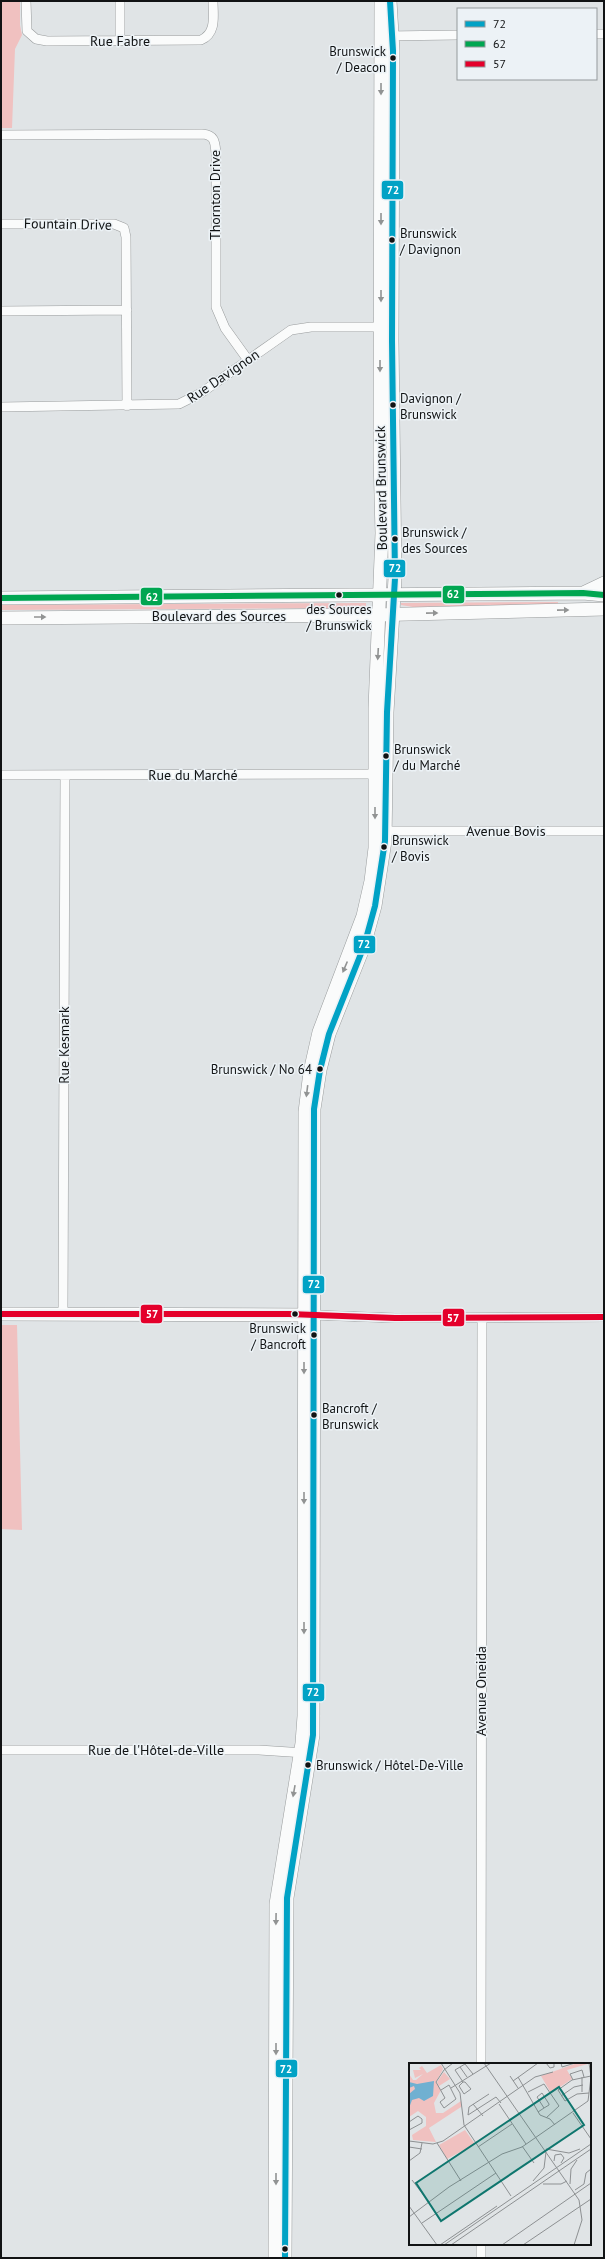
<svg xmlns="http://www.w3.org/2000/svg" width="605" height="2259" viewBox="0 0 605 2259" font-family="'PT Sans',sans-serif">
<style>
.green{fill:#f0c1c0}
.lines{fill:none;stroke-linecap:round;stroke-linejoin:round}
.street-casing{stroke:#989b9c;stroke-width:10}
.secondary-casing{stroke:#989b9c;stroke-width:14}
.street{stroke:#fafbfb;stroke-width:9}
.secondary{stroke:#fafbfb;stroke-width:13}
.bus-1-casing{stroke:#ecf2f6;stroke-width:9}
.bus-2-casing{stroke:#ecf2f6;stroke-width:9}
.bus-3-casing{stroke:#ecf2f6;stroke-width:9}
.bus-1{stroke:#01a2c5;stroke-width:6}
.bus-2{stroke:#00a651;stroke-width:6}
.bus-3{stroke:#e4002b;stroke-width:6}
.oneway{fill:#919393}
.bus-dot{fill:#111314;stroke:#ecf2f6;stroke-width:1.5}
.labels{text-anchor:middle;dominant-baseline:central;stroke-width:3;stroke-linejoin:round;paint-order:stroke}
.bus-label{font-size:13px;fill:#111314;stroke:#ecf2f6;text-anchor:start}
.street-label{font-size:14px;fill:#111314;stroke:#ecf2f6}
.inset-road{fill:none;stroke:#8d9092;stroke-width:1}
.view{fill:#0f766e;fill-opacity:0.15;stroke:#0f766e;stroke-width:2}
.inset-edge{fill:none;stroke:#111314;stroke-width:2}
.line-badge{stroke:#ecf2f6;stroke-width:1.5}
.badge-label{font-size:11px;text-anchor:middle;font-weight:bold;fill:#fff}
</style>
<rect width="100%" height="100%" fill="#e0e4e6"/>
<!-- green -->
<path class="green" d="M1,1H20V25L22,35L15,49L12,128H1Z
M558,602V604L413,607L401,605V603Z
M366,603V608L1,610V605Z
M1,1325H17L22,1530L1,1529Z"/>
<g class="lines">
<defs>
<path id="street" d="M26,1L27,31L36,39L47,41L201,40C217,33 213,15 213,1
M120,1V41
M596,34H604
M386,36L458,35
M1,135L202,134C215,135 215,142 216,153V307L225,328L248,360
M1,224H114L124,228L126,237L127,406
M1,311L127,310
M1,407L179,404L201,393L291,330L311,327H384
M1,775L380,774
M385,831H604
M63,1314L65,775
M313,1315L395,1318L604,1317
M1,1750H259L305,1753
M481,2064L482,1318
M481,2258V2244"/>
<path id="secondary" d="M583,593L604,583
M1,598L583,593L604,595
M1,618L368,615L604,609
M1,1314L311,1315
M275,2258L276,1904L302,1743L304,1716L305,1112L310,1072L319,1032L363,916L371,881L375,848V708L382,533L380,457L381,1
M285,2258L287,1898L313,1735L314,1109L320,1070L329,1034L364,946L375,906L385,841L387,712L395,578L392,341L393,51L390,1"/>
</defs>
<!-- street casing -->
<use href="#street" class="street-casing"/>
<!-- secondary casing -->
<use href="#secondary" class="secondary-casing"/>
<!-- street -->
<use href="#street" class="street"/>
<!-- secondary -->
<use href="#secondary" class="secondary"/>
<defs>
<path id="bus-1" d="M285,2258L287,1898L313,1735L314,1109L320,1070L329,1034L364,946L375,906L385,841L387,712L395,578L392,341L393,51L390,1"/>
<path id="bus-2" d="M1,598L583,593L604,595"/>
<path id="bus-3" d="M1,1314H289L395,1318L604,1317"/>
</defs>
<!-- bus-1 casing -->
<use href="#bus-1" class="bus-1-casing"/>
<!-- bus-2 casing -->
<use href="#bus-2" class="bus-2-casing"/>
<!-- bus-3 casing -->
<use href="#bus-3" class="bus-3-casing"/>
<!-- bus-1 -->
<use href="#bus-1" class="bus-1"/>
<!-- bus-2 -->
<use href="#bus-2" class="bus-2"/>
<!-- bus-3 -->
<use href="#bus-3" class="bus-3"/>
</g>
<!-- one-way arrows -->
<defs><path id="oneway-solid" d="M-6-.8H1V-3.2L6.5 0L1 3.2V.8H-6Z"/></defs>
<g class="oneway">
<use href="#oneway-solid" transform="translate(381 89) rotate(90)"/>
<use href="#oneway-solid" transform="translate(381 219) rotate(90)"/>
<use href="#oneway-solid" transform="translate(381 296) rotate(90)"/>
<use href="#oneway-solid" transform="translate(380 366) rotate(90)"/>
<use href="#oneway-solid" transform="translate(563 610) rotate(-1)"/>
<use href="#oneway-solid" transform="translate(432 613) rotate(-1)"/>
<use href="#oneway-solid" transform="translate(40 617)"/>
<use href="#oneway-solid" transform="translate(378 654) rotate(93)"/>
<use href="#oneway-solid" transform="translate(375 813) rotate(90)"/>
<use href="#oneway-solid" transform="translate(345 967) rotate(113)"/>
<use href="#oneway-solid" transform="translate(307 1091) rotate(97)"/>
<use href="#oneway-solid" transform="translate(304 1368) rotate(90)"/>
<use href="#oneway-solid" transform="translate(304 1498) rotate(90)"/>
<use href="#oneway-solid" transform="translate(304 1628) rotate(90)"/>
<use href="#oneway-solid" transform="translate(294 1791) rotate(100)"/>
<use href="#oneway-solid" transform="translate(276 1919) rotate(91)"/>
<use href="#oneway-solid" transform="translate(276 2049) rotate(90)"/>
<use href="#oneway-solid" transform="translate(276 2179) rotate(90)"/>
</g>
<!-- markers -->
<g class="bus-dot">
<circle cx="393" cy="58" r="3.5"/>
<circle cx="392" cy="240" r="3.5"/>
<circle cx="393" cy="405" r="3.5"/>
<circle cx="395" cy="539" r="3.5"/>
<circle cx="339" cy="595" r="3.5"/>
<circle cx="386" cy="756" r="3.5"/>
<circle cx="384" cy="847" r="3.5"/>
<circle cx="320" cy="1069" r="3.5"/>
<circle cx="295" cy="1314" r="3.5"/>
<circle cx="314" cy="1335" r="3.5"/>
<circle cx="314" cy="1415" r="3.5"/>
<circle cx="308" cy="1765" r="3.5"/>
<circle cx="285" cy="2249" r="3.5"/>
</g>
<g class="labels">
<!-- bus labels -->
<g class="bus-label">
<text x="386" y="51" text-anchor="end">Brunswick<tspan x="386" dy="16">/ Deacon</tspan></text>
<text x="400" y="233">Brunswick<tspan x="400" dy="16">/ Davignon</tspan></text>
<text x="400" y="398">Davignon /<tspan x="400" dy="16">Brunswick</tspan></text>
<text x="402" y="532">Brunswick /<tspan x="402" dy="16">des Sources</tspan></text>
<text x="339" y="609" text-anchor="middle">des Sources<tspan x="339" dy="16">/ Brunswick</tspan></text>
<text x="394" y="749">Brunswick<tspan x="394" dy="16">/ du Marché</tspan></text>
<text x="392" y="840">Brunswick<tspan x="392" dy="16">/ Bovis</tspan></text>
<text x="312" y="1069" text-anchor="end">Brunswick / No 64</text>
<text x="306" y="1328" text-anchor="end">Brunswick<tspan x="306" dy="16">/ Bancroft</tspan></text>
<text x="322" y="1408">Bancroft /<tspan x="322" dy="16">Brunswick</tspan></text>
<text x="316" y="1765">Brunswick / Hôtel-De-Ville</text>
</g>
<!-- street labels -->
<g class="street-label">
<text x="120" y="41">Rue Fabre</text>
<text transform="translate(215 195) rotate(-90)">Thornton Drive</text>
<text transform="translate(68 224) rotate(1)">Fountain Drive</text>
<text transform="translate(223 376) rotate(-34)">Rue Davignon</text>
<text transform="translate(381 488) rotate(-91)">Boulevard Brunswick</text>
<text x="219" y="616">Boulevard des Sources</text>
<text x="193" y="775">Rue du Marché</text>
<text x="506" y="831">Avenue Bovis</text>
<text transform="translate(64 1045) rotate(-90)">Rue Kesmark</text>
<text transform="translate(481 1691) rotate(-90)">Avenue Oneida</text>
<text x="156" y="1750">Rue de l'Hôtel-de-Ville</text>
</g>
</g>
<!-- overview -->
<g transform="translate(409 2063)">
<rect width="182" height="182" fill="#e0e4e6"/>
<path d="M168,0H182L158,7L163,16L142,30L132,13ZM32,2L34,6L27,19L32,27L25,40L27,50H34L52,38V44L20,65L27,79L4,77L3,72L17,63V54L9,48L0,54V11L4,17H7L14,11L6,15L4,7H12L10,5L13,3L18,10ZM35,9L41,16L30,23L28,19ZM56,67L66,81L38,96L30,82Z" fill="#f0c1c0"/>
<path d="M25,18L24,33L15,38L10,35L3,37L0,45V31L6,26L5,23L0,25V19L8,21Z" fill="#70b0d1"/>
<path class="inset-road" d="M32,0L51,30L55,62L102,133M75,0L170,137L173,157L165,182M137,0L141,5L145,4V0M152,0L153,4L166,0M51,4L58,14M101,13L109,25M109,14L131,52L141,56L146,62M173,14V29M164,17L161,11L173,7L175,14M104,18L129,0M54,19L50,23L55,31L62,26L56,19H54L46,7L56,1L64,11M42,25L82,0M32,27L40,22L47,36L35,45L31,39L36,35L27,19L35,7L44,0M119,29L135,21L150,43L137,55M180,30L168,31L156,38L149,27L163,17L182,13M80,31L60,44L59,52L87,34L92,40M152,33L165,24L174,22M179,38L182,14L180,0M64,41L74,53M90,41L117,81M129,49L135,45L140,42V41L133,30L128,34L135,45M164,50L182,76M0,59L9,53L13,56V60L0,67M0,78L24,81L34,78L126,14L144,9M28,80L52,118M113,83L125,100M0,84L13,86M69,84L103,61M137,86L160,90L171,86M0,98L11,90L13,80M145,98L146,92L152,91L155,95L152,100M3,117L19,138M124,118L135,105L137,89M134,121H152L158,118M161,121L162,106L168,97M166,127L175,121L177,110L182,106M0,143L28,182M0,154L40,124L93,91L113,84L179,38M13,160L87,110M31,182L88,143M35,182L182,81M42,182L182,86M93,182L182,120M114,182L182,136"/>
<path class="view" d="M150,24L175,62L32,158L7,120Z"/>
<rect width="182" height="182" class="inset-edge"/>
</g>
<g class="line-badge">
<rect x="381" y="180" width="23" height="20" rx="4" fill="#01a2c5"/>
<rect x="383" y="559" width="23" height="19" rx="4" fill="#01a2c5"/>
<rect x="442" y="585" width="23" height="19" rx="4" fill="#00a651"/>
<rect x="140" y="587" width="23" height="19" rx="4" fill="#00a651"/>
<rect x="353" y="935" width="23" height="19" rx="4" fill="#01a2c5"/>
<rect x="302" y="1275" width="23" height="19" rx="4" fill="#01a2c5"/>
<rect x="140" y="1304" width="23" height="20" rx="4" fill="#e4002b"/>
<rect x="442" y="1308" width="23" height="19" rx="4" fill="#e4002b"/>
<rect x="302" y="1683" width="23" height="19" rx="4" fill="#01a2c5"/>
<rect x="275" y="2059" width="23" height="19" rx="4" fill="#01a2c5"/>
</g>
<g class="badge-label">
<text x="393" y="194">72</text>
<text x="395" y="572">72</text>
<text x="453" y="598">62</text>
<text x="152" y="601">62</text>
<text x="364" y="948">72</text>
<text x="314" y="1288">72</text>
<text x="152" y="1318">57</text>
<text x="453" y="1322">57</text>
<text x="313" y="1696">72</text>
<text x="286" y="2073">72</text>
</g>
<!-- border -->
<rect width="605" height="2259" fill="none" stroke="#111314" stroke-width="4"/>
<!-- legend -->
<rect x="457" y="8" width="140" height="72" fill="#ecf2f6" stroke="#94999c"/>
<rect x="465" y="21" width="20" height="6" fill="#01a2c5" stroke="#94999c"/>
<text x="493" y="28" font-size="12" fill="#111314">72</text>
<rect x="465" y="41" width="20" height="6" fill="#00a651" stroke="#94999c"/>
<text x="493" y="48" font-size="12" fill="#111314">62</text>
<rect x="465" y="61" width="20" height="6" fill="#e4002b" stroke="#94999c"/>
<text x="493" y="68" font-size="12" fill="#111314">57</text>
</svg>
